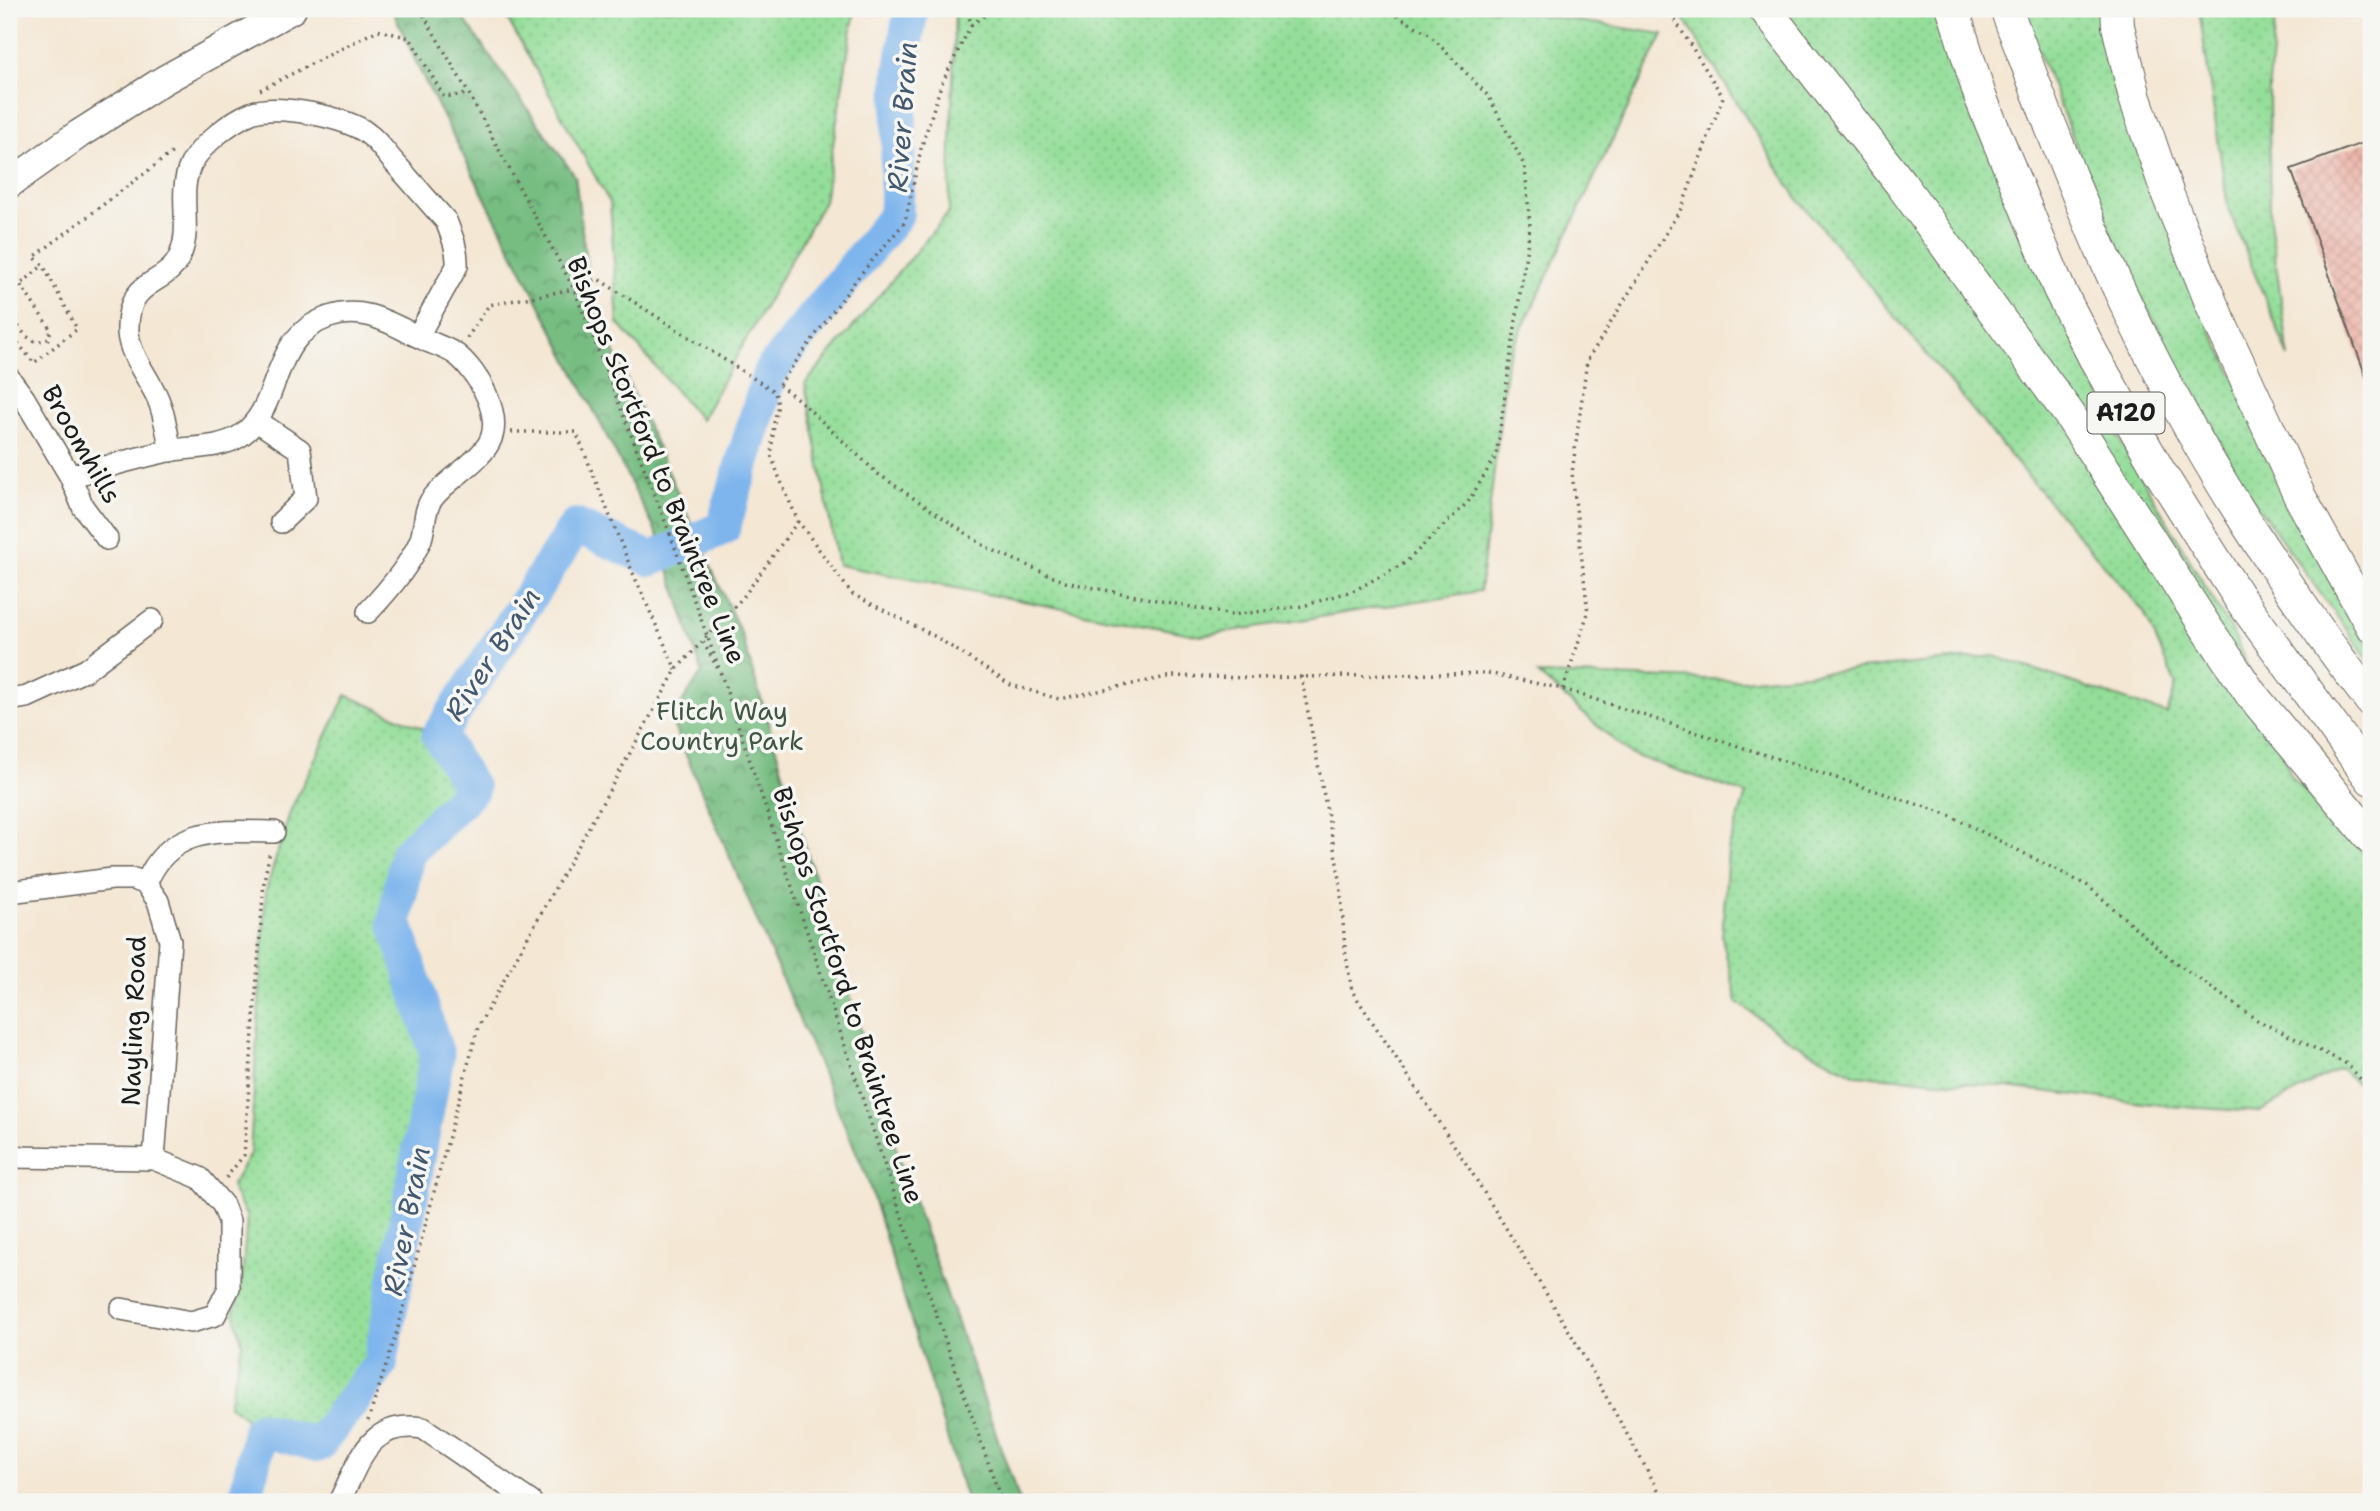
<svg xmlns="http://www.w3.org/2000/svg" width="2380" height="1511" viewBox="0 0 2380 1511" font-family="'Shantell Sans',sans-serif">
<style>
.grass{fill:url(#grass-dots);stroke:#587d5b;stroke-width:2}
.forest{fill:url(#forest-crowns);stroke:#4a6c4f;stroke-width:2}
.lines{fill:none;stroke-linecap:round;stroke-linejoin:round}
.river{stroke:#7eb5ed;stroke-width:35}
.building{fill:url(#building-cross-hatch)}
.minor-casing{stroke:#68635c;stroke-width:24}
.major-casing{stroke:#68635c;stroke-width:31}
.highway-casing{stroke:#68635c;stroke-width:34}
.path{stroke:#68635c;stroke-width:3.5;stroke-dasharray:2 5;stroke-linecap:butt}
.minor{stroke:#fff;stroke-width:21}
.major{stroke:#fff;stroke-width:28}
.highway{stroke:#fff;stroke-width:32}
.path-bridge{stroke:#68635c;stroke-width:3.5;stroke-dasharray:2 5;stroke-linecap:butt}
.labels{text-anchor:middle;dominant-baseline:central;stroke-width:7;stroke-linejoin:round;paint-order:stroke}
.shield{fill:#f6f6f2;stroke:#5d5d5c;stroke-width:2}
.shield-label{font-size:24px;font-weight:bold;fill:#1c1c1c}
.street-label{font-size:26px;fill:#1c1c1c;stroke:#f6f6f2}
.park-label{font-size:26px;fill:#405642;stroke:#f6f6f2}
.water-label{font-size:28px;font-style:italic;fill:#435970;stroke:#f6f6f2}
</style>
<defs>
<pattern id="grass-dots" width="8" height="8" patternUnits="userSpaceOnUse" patternTransform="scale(1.75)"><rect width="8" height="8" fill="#94de9a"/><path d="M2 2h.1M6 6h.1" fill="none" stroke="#7fbe84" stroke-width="1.8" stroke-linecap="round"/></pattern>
<pattern id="forest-crowns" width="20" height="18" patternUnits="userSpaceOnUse" patternTransform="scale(1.75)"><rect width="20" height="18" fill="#77bd82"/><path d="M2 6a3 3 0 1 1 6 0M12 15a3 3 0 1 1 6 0" fill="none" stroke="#61996a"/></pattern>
<pattern id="building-cross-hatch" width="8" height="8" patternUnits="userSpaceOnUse" patternTransform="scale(1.75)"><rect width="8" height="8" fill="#ecb4a8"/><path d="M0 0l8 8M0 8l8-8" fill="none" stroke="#ca9a90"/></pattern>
</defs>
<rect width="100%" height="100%" fill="#f6f6f2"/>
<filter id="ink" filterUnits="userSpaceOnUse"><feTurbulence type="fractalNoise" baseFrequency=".0143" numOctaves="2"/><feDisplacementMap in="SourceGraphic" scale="14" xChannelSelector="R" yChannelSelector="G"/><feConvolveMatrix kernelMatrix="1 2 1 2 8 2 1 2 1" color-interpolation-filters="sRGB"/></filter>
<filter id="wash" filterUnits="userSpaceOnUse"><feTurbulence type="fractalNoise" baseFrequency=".00686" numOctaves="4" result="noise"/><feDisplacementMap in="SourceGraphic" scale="28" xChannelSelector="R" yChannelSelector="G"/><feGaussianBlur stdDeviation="1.57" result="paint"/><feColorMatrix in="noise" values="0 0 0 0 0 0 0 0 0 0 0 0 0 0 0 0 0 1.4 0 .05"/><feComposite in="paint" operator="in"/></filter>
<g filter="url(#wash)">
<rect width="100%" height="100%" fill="#f4e7d4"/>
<!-- grass -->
<path class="grass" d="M502,9H855L824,201L701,420L618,323L610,203Z
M955,9H1502L1663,34L1507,360L1480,591L1201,636L838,565L805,384L949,212Z
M1678,9H1938L1979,127L2120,441L2236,639L2292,777L2371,861V1096L2340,1068L2259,1112L2170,1106L1981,1084L1856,1075L1792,1042L1737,1002L1722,937L1728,850L1746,794L1630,754L1538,674L1742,680L1994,656L2167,714L2176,685L2144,612L2024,472L1796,197Z
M2025,9H2110L2211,330L2371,649V664L2246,490L2123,263L2033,38Z
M2199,9H2276L2269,84L2270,220L2289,357L2228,208Z
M346,695L439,735L472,789L407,854L395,922L437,1055L380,1365L318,1445L260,1429L229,1405L242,1343L234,1311L241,1293L247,1217L231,1187L250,1154L266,890L291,809Z"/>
<!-- forest -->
<path class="forest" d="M392,9H457L575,176L591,300L742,636L899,1158L1020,1502H967L866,1175L671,720L702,672L658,536L421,73Z"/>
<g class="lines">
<!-- river -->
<path class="river" d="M245,1502L260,1429L318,1445L380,1365L437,1055L395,922L407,854L472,789L439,735L576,526L651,559L723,528L770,372L896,215L901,73L911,9"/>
</g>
<g id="blocks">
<!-- building -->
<path class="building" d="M2371,140V384L2369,385L2291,169Z"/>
</g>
</g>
<g filter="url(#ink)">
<use href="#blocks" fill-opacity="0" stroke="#68635c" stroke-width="2"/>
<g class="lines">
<defs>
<path id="minor" d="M9,378L24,398L70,476L83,507L107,539
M257,421L300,450L306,498L281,522
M171,451C167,434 165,415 158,399C149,378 129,355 128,332C126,274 168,289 181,253C192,225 177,193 191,164C201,145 231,121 251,113C274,103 349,117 368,134C378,141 385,152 393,161C411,181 428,201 446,221C452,236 458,250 457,266L418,336
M70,476C104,468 138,457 173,450C194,447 221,448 240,436C284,407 267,338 329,317C366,305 390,324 423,339C433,344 448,348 457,355C478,372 504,416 489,443C478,463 446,480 432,499C424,509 425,527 421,539C411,564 386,593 368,612
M9,700L27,697L86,670L152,620
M146,884C169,825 221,831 274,832
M9,892L112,879H134L146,884L158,901L170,941L154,1159L9,1157
M121,1309L191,1322L215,1315L229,1288V1221L223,1205L200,1178L154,1159
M339,1502C360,1461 368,1420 423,1428L531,1502"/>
<path id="major" d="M9,184L79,134L164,80L292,9"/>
<path id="highway" d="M1765,9L1901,184L2069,414L2204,624L2251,694L2371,838
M1953,9L1980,96L2059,289L2094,357L2158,469L2238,596L2371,779
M2006,9C2044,108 2080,208 2126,304C2192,445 2276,577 2371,701
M2117,9L2118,26L2135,98L2168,195L2212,305L2300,497L2371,625"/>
</defs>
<!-- minor casing -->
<use href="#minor" class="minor-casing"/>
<!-- major casing -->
<use href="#major" class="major-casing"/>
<!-- highway casing -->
<use href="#highway" class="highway-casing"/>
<!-- path -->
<path class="path" d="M420,9L469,94L574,289L670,534
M971,25L993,9
M260,90L378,30L410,38L444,97L469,94
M9,268L51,330L48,339L36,342L26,336L9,314
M9,299L20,285L43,265
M9,332L34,363L77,329L43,265L34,257L174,151
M467,338L489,305L574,289L598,279L775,392L778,405L774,423L771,455L779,477L798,521L852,594L936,637L1011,685L1059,699L1172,676L1253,678L1488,673L1563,689L1947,814L2088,886L2171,959L2257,1020L2347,1064L2371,1091
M779,385L799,400L878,474L986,547L1065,582L1232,615L1303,606L1355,590L1405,563L1468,502L1496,456L1530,226L1525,167L1489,97L1429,34L1392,13L1378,9
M779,385L859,276L905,222L921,149L941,85L971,25L967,9
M511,432H576L632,571L676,670
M703,642L721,674L903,1220L1002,1502
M1301,676L1340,879L1345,950L1352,991L1469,1168L1571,1334L1665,1502
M1563,689L1588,613L1572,473L1587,361L1682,207L1723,97L1668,9
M226,1178L244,1155L264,881L270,851
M368,1421L396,1335L478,1027L676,670L744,596L798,521"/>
<!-- minor -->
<use href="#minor" class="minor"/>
<!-- major -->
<use href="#major" class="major"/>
<!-- highway -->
<use href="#highway" class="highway"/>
<!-- path-bridge -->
<path class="path-bridge" d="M670,534L721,674"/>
</g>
</g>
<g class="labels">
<!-- shield labels -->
<rect class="shield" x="2087.5" y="392.5" width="77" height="41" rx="5"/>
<g class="shield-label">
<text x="2126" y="413">A120</text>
</g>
<!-- street labels -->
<g class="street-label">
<text transform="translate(82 444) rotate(60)">Broomhills</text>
<text transform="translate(657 460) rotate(68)">Bishops Stortford to Braintree Line</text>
<text transform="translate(849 995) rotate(72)">Bishops Stortford to Braintree Line</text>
<text transform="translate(133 1021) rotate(-88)">Nayling Road</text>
</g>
<!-- park labels -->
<g class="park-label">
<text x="722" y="710">Flitch Way<tspan x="722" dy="30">Country Park</tspan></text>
</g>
<!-- water labels -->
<g class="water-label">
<text transform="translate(902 117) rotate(-86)">River Brain</text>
<text transform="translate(492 654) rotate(-57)">River Brain</text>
<text transform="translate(406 1221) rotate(-79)">River Brain</text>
</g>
</g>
<!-- margin -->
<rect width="2380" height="1511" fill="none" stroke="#f6f6f2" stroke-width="35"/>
</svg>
